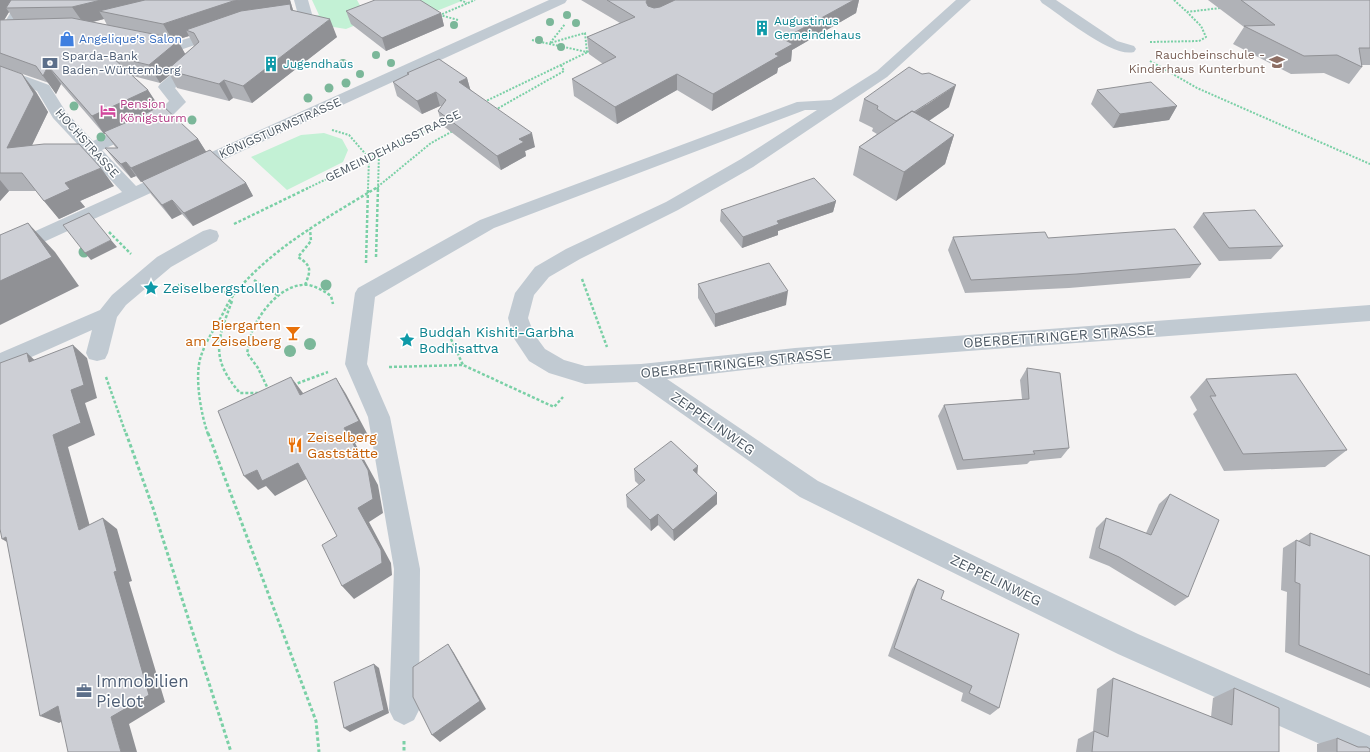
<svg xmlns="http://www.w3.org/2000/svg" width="1370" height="752" viewBox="0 0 1370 752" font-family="'Work Sans',sans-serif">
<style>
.green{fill:#c3f1d5}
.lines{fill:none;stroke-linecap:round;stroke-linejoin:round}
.path-far2{stroke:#7ad0a6;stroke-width:2;stroke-dasharray:2 1.5;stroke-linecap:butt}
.path-far1{stroke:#7ad0a6;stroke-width:2.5;stroke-dasharray:3 2;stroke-linecap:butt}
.path{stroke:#7ad0a6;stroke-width:3;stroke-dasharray:3.5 2.5;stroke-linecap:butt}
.minor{fill:#c1cad2;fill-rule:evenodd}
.tree{fill:#7bb799}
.wall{fill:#b0b2b7;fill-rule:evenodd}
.shaded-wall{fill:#909195}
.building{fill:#cdcfd5;stroke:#909195}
.labels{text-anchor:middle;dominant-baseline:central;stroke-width:3;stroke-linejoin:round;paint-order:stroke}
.far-culture-label{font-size:12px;fill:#0d838f;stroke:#fff;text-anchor:start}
.far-shop-label{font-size:12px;fill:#366cbe;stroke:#fff;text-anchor:start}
.far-education-label{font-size:12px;fill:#785e54;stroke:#fff;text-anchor:end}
.far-service-label{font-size:12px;fill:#4e5e75;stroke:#fff;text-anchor:start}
.far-hotel-label{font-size:12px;fill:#b23c85;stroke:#fff;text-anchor:start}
.far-street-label{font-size:12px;fill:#4a5661;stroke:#fff}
.culture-label{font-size:14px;fill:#0d838f;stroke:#fff;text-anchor:start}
.food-label{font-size:14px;fill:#c56008;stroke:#fff;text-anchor:end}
.street-label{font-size:14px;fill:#4a5661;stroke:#fff}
.near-service-label{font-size:17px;fill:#4e5e75;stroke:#fff;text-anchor:start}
</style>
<rect width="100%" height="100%" fill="#f5f3f3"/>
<!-- green -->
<path class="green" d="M312,0H357L368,20L346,29L296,21L319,15Z
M412,0H464L434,12Z
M324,133L342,139L348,150L343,162L287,190L251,157L301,135Z"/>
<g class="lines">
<!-- path-far2 -->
<path class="path-far2" d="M460,0L467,3
M1174,0L1187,12L1220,8
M458,20L440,15L475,0
M532,40L587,52L585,33L550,43L565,24
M1150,42L1199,41L1206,37L1201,26L1187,12
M1150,61L1197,88L1370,164
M484,102L592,50
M495,110L564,71L561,65
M332,130L349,135L369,158L368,189
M306,189L444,122
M375,189L431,143L453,131
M378,189L379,153"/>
<!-- path-far1 -->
<path class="path-far1" d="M234,224L308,188
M109,232L131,254
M376,257L378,188
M366,263L368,188
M582,279L607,347
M254,280L279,296
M178,285L235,294
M305,285C311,270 312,266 298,257L311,241L310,229
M232,301C217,341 210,358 240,393H258
M451,339L463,365
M389,367L463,365L554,407L563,397
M106,377L126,434
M293,385L328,372
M269,391L258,368L247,353C249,345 250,336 253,329C262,309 284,282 309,285C317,287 324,291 331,296L333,304
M208,434C201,415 194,376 201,356C205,343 213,331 220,319C225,310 229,300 235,293C273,247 327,218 376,188"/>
<!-- path -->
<path class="path" d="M126,433L153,508L231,752
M208,433L316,721L319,752
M404,741V752"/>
<!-- minor -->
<path class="minor" d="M18,0H32L7,42L5,45L0,46V30Z
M294,0H308L312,14L310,17L277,24L272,23L270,20L272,17L297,11Z
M549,0H567L565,3L0,262V247L122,192L53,118L37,91L0,77V67L49,85L66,112L93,141L158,112L169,101L158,87L160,84L191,58L196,56L201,58L204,61L201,64L175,88L186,102L170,118L102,150L136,186Z
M956,0H971L887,77L753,167L678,210L580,259L549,277L534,295L528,318L534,334L545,349L564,360L585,366L641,364L795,348L1370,305V321L795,364L667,379L818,481L1138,634L1370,736V752H1338L1118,654L800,497L637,382L585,384L549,373L529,361L513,337L508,318L515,293L535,267L566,249L666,202L741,159L817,110H805L494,228L375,297L367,364L390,417L420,569L419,710L414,720L404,725L394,720L389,710L394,569L368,417L345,364L355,293L358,288L480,220L797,102L831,100L877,71Z
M1040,0H1056L1117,41L1134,46L1136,49L1134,52C1112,58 1062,16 1042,3Z
M220,28L225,29L227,32L225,35L174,52L147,47L145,44L147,41L152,40L173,43Z
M210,229L217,231L219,236L217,241L171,267L126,305L117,317L108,353L105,359L97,361L89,359L86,353L92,330L0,371V353L100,310L112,295L157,257L203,231Z"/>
</g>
<!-- trees -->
<g class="tree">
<circle cx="567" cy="15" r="4"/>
<circle cx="550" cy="22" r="4"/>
<circle cx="576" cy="23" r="4"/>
<circle cx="454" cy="25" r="4"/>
<circle cx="539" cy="40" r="4"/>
<circle cx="561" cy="47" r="4"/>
<circle cx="376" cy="55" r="4"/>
<circle cx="343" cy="63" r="4"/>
<circle cx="391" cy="63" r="4"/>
<circle cx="360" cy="74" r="4"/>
<circle cx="346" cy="83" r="4.5"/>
<circle cx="329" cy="88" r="4.5"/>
<circle cx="308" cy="98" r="4.5"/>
<circle cx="74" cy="106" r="4.5"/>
<circle cx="192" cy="120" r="4.5"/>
<circle cx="101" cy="137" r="4.5"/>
<circle cx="84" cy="252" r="5.5"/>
<circle cx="326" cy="285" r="5.5"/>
<circle cx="310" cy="344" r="6"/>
<circle cx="290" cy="351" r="6"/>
</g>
<!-- wall -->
<path class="wall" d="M0,0H290L293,10H292L337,37L252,103L233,98L229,101L177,88L170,75L160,83L133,76L148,90L158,107L198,139L206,152L246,183L253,196L193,226L182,214L172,219L151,194L142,181L141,182L136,176L131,178L116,162L105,148H116L106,134H104L61,84L56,94L49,83L8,69L36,92L48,112L32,145L114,186L80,201L85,207L59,219L36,191H9L0,201ZM9,12L14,20H4ZM104,19L107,25L93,22ZM189,36L194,46L185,54L178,41L176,40Z
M581,0H859L856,13L792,50L791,61L778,68L777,73L712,111L677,90L617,124L574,96L572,79L603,64L589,54L587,37L620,23Z
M1208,0H1370V65H1362V67L1349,84L1324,73L1291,74L1233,44L1244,27Z
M346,11L441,13L444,26L386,51L351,24Z
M407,73L467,78L470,89L535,147L525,151L526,156L501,170L442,125L438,111L442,106H440L422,114L397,96L393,82L408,75Z
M1097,90L1177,106L1169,120L1113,128L1091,104Z
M864,99L949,107L929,121L954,135L945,164L896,201L853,175L859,147L877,134L872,131L873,128L859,121Z
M836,201L833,212L778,231V235L742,248L720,221L721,210Z
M1203,213L1283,246L1271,259L1219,261L1193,227Z
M953,237L1048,238L1201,264L1190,278L1069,288L965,293L948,250Z
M698,284L786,305L715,327L698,298Z
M1027,368L1069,448L1061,458L1030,461L1027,464L957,470L938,416L944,405L1022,399L1020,380Z
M1206,379L1347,450L1325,467L1224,471L1193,414L1197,410L1190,397Z
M634,469L697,474L717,493V504L674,541L658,525L651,531L627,507L626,495L639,485L635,481Z
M1170,494L1188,597L1175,606L1109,566L1089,558L1096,528L1106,518L1146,533L1159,504Z
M1310,533L1370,556V688L1285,652L1287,592L1281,590L1283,548L1296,540L1298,541Z
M918,579L941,599L999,708L990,715L961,701L963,693L888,656L912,589Z
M1113,678L1211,717L1213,698L1234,688L1279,752H1076L1078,739L1093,731L1097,689Z
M1337,738L1358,747L1370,752H1317V744Z"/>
<!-- shaded-wall -->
<path class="shaded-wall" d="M0,0H16L6,8L9,12L0,27Z
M101,0H179L99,11L104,19L84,24L72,7Z
M241,0H290L293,10L194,33L186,30L189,36L173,41L163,24L233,1Z
M647,0H680L649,15L646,2Z
M854,0H859L856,13L792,50L791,61L778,68L777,73L712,111L713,94L783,39Z
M441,13L444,26L386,51L382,38Z
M330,19L337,37L252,103L243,86Z
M178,41L188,59L167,70L170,75L160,83L149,65Z
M48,66L61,84L56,94L43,76Z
M22,74L36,92L48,112L22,166L7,148Z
M677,74V90L617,124L615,107Z
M467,78L471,92L459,82Z
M224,80L233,98L229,101L219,84Z
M956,85L949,107L893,145L899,123Z
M148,90L160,108L104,134L92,116Z
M436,92L440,106L422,114L417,101Z
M1177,106L1169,120L1113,128L1120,114Z
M532,133L535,147L525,151L526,156L501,170L497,156L519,139Z
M954,135L945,164L896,201L904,172Z
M198,139L207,153L141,182L131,168Z
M126,162L136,176L131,178L121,164Z
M101,168L114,186L80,201L85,207L59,219L44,201L65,183Z
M0,180L9,191L0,201Z
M246,183L253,196L193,226L184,213Z
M172,200L182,214L172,219L162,205Z
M836,201L833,212L778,231V235L742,248L743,237L777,221Z
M28,223L55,252L79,286L0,325V281Z
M111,240L117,247L91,260L85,253Z
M788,291L786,305L715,327V314Z
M73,345L87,358L97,398L85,403L95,435L68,447L94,541L79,530L53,435L71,390Z
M27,353L41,366L29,362Z
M291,377L303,393L312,411L300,395Z
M336,378L346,394L369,437L355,443L378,485L383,513L369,522L391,563L392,575L354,599L342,586L358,508Z
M298,463L310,477L275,496L266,486L258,490L244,476L257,470Z
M698,466L697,478L693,470Z
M717,493V504L674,541L673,530Z
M658,514V525L651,531L650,520Z
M103,518L117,529L132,581L129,582L165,702L129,724L137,752H121L111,717L114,572Z
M6,537L20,550L2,539Z
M448,644L454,653L486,709L440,742L432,735Z
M374,664L379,668L389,713L350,732L344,728Z
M58,706L76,714L59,723L40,716Z"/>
<!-- building -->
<path class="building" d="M11,0H101L72,7L6,8Z
M145,0H241L233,1L163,24L99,11Z
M375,0H420L441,13L382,38L346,11Z
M607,0H647L646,2L648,6L654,8L660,7L675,0H854L783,39L793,44L775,54L779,56L713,94L677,74L615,107L572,79L616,57L587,37L635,17Z
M1241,0H1370V48H1359L1362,67L1337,55L1304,56L1244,26L1275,25Z
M290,4L291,10L330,19L243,86L224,80L219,84L167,70L199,42L194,33L186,30L241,11Z
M72,18L163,36L178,41L149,65L111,56L148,90L92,116L48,66L43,76L36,66L0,53V20Z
M439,59L467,78L459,82L532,133L519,139L524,142L497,156L438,111L446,100L436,92L417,101L393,82L409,74L407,73Z
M0,66L22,74L34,94L7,148L44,144H79L101,168L65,183L70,189L44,201L22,173H0Z
M909,67L922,74L929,73L956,85L914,112L912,111L896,121L877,109L878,106L864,99Z
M1151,82L1177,106L1120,114L1097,90Z
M162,105L198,139L131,168L126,162L121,164L105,148H118L104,132L139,117Z
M912,111L954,135L904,172L859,147Z
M210,150L246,183L184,213L172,200L162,205L142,181Z
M814,178L836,201L777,221L779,224L743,237L721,210Z
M1255,210L1283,246L1229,248L1203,213Z
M89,213L111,240L85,253L63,225Z
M28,223L52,257L0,281V235Z
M1175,229L1201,264L1077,274L971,280L953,237L1045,232L1048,238Z
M769,263L788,291L715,314L698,284Z
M73,345L84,385L71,390L81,423L53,435L79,530L103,518L117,571L114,572L149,695L111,717L121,752H68L58,706L40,716L6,537L2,539L0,529V363L27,353L29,362Z
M1027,368L1060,373L1069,448L1033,451L1035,454L963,460L944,405L1029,399Z
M1296,374L1347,450L1243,454L1210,396H1216L1206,379Z
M291,377L300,395L336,378L359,421L344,428L368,470L373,499L358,508L381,550L382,563L342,586L322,545L337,536L298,463L262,481L257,470L244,476L218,411Z
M671,441L698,466L693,470L717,493L673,530L658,514L650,520L626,495L645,480L634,469Z
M1170,494L1219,520L1188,597L1119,557L1099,548L1106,518L1151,535Z
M1310,533L1370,556V675L1299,645L1300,584L1295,582L1296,540L1310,546Z
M918,579L944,591L941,599L1019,634L999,708L969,693L972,686L894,648Z
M448,644L480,701L432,735L413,697V667Z
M374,664L384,710L344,728L334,682Z
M1113,678L1232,725L1234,688L1279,708V752H1092L1094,731L1108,737Z
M1337,738L1358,747H1367L1370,749V752H1337Z"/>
<!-- icons -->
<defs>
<symbol id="building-bare" viewBox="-9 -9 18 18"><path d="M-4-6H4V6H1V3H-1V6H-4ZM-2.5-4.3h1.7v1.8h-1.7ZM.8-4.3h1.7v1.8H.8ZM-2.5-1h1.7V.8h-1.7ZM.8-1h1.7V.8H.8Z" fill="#0f9aa8" stroke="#fff" stroke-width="2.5" paint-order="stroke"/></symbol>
<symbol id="shop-bare" viewBox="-9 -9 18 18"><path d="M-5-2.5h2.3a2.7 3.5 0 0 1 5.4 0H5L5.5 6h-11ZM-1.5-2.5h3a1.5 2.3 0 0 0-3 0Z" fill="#3f7fe0" stroke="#fff" stroke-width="2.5" paint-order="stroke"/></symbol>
<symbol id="school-bare" viewBox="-9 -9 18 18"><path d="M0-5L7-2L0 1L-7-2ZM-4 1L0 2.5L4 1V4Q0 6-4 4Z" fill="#8d6e63" stroke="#fff" stroke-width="2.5" paint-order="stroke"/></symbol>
<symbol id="bank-bare" viewBox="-9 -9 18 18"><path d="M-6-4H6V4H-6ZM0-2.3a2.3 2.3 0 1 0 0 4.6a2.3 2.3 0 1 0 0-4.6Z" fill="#5c6f8a" stroke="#fff" stroke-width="2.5" paint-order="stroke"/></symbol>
<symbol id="hotel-bare" viewBox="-9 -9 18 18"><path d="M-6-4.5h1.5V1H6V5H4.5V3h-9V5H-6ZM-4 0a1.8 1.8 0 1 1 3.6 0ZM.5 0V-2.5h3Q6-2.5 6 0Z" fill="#d1479c" stroke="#fff" stroke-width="2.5" paint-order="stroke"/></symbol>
<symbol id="sight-bare" viewBox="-9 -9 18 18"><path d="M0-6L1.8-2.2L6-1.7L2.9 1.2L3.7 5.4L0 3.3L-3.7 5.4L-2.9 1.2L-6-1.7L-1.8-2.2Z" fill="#0f9aa8" stroke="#fff" stroke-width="2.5" paint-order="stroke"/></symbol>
<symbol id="bar-bare" viewBox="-9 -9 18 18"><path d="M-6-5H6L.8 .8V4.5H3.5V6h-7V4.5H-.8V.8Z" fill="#e8710a" stroke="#fff" stroke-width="2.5" paint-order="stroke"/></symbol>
<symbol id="restaurant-bare" viewBox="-9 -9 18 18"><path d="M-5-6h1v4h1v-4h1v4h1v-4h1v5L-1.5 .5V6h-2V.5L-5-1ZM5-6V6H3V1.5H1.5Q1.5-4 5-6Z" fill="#e8710a" stroke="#fff" stroke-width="2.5" paint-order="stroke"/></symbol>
<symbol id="office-bare" viewBox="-9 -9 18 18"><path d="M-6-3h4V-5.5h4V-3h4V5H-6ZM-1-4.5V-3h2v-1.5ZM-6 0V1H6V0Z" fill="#5c6f8a" stroke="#fff" stroke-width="2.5" paint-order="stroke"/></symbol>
</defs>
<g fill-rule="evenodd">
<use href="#building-bare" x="751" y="17" width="22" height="22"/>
<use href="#shop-bare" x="56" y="28" width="22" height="22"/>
<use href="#school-bare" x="1266" y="51" width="22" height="22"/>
<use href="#bank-bare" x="39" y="52" width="22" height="22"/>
<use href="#building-bare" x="260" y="53" width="22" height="22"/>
<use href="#hotel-bare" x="97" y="100" width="22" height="22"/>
<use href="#sight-bare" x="140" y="277" width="22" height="22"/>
<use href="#bar-bare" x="282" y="322" width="22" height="22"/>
<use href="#sight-bare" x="396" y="329" width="22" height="22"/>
<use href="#restaurant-bare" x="284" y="434" width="22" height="22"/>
<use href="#office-bare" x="73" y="680" width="22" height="22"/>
</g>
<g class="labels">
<!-- far-culture labels -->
<g class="far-culture-label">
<text x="774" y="21">Augustinus<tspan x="774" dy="14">Gemeindehaus</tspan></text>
<text x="283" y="64">Jugendhaus</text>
</g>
<!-- far-shop labels -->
<g class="far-shop-label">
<text x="79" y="39">Angelique's Salon</text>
</g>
<!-- far-education labels -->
<g class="far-education-label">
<text x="1265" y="55">Rauchbeinschule -<tspan x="1265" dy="14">Kinderhaus Kunterbunt</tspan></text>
</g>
<!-- far-service labels -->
<g class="far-service-label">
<text x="62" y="56">Sparda-Bank<tspan x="62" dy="14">Baden-Württemberg</tspan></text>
</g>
<!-- far-hotel labels -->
<g class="far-hotel-label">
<text x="120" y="104">Pension<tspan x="120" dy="14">Königsturm</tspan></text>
</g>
<!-- far-street labels -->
<g class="far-street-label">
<text transform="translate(280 128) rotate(-24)">KÖNIGSTURMSTRASSE</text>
<text transform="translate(87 143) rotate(48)">HOCHSTRASSE</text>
<text transform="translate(393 146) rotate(-26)">GEMEINDEHAUSSTRASSE</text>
</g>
<!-- culture labels -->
<g class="culture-label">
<text x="163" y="288">Zeiselbergstollen</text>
<text x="419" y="332">Buddah Kishiti-Garbha<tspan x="419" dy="16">Bodhisattva</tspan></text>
</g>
<!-- food labels -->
<g class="food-label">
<text x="281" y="325">Biergarten<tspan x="281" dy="16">am Zeiselberg</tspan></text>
<text x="307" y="437" text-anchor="start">Zeiselberg<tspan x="307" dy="16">Gaststätte</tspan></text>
</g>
<!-- street labels -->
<g class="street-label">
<text transform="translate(1059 336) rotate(-4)">OBERBETTRINGER STRASSE</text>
<text transform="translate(736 363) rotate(-6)">OBERBETTRINGER STRASSE</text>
<text transform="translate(713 423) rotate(35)">ZEPPELINWEG</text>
<text transform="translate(996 580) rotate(26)">ZEPPELINWEG</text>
</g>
<!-- near-service labels -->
<g class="near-service-label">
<text x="96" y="681">Immobilien<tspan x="96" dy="20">Pielot</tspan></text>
</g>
</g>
</svg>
